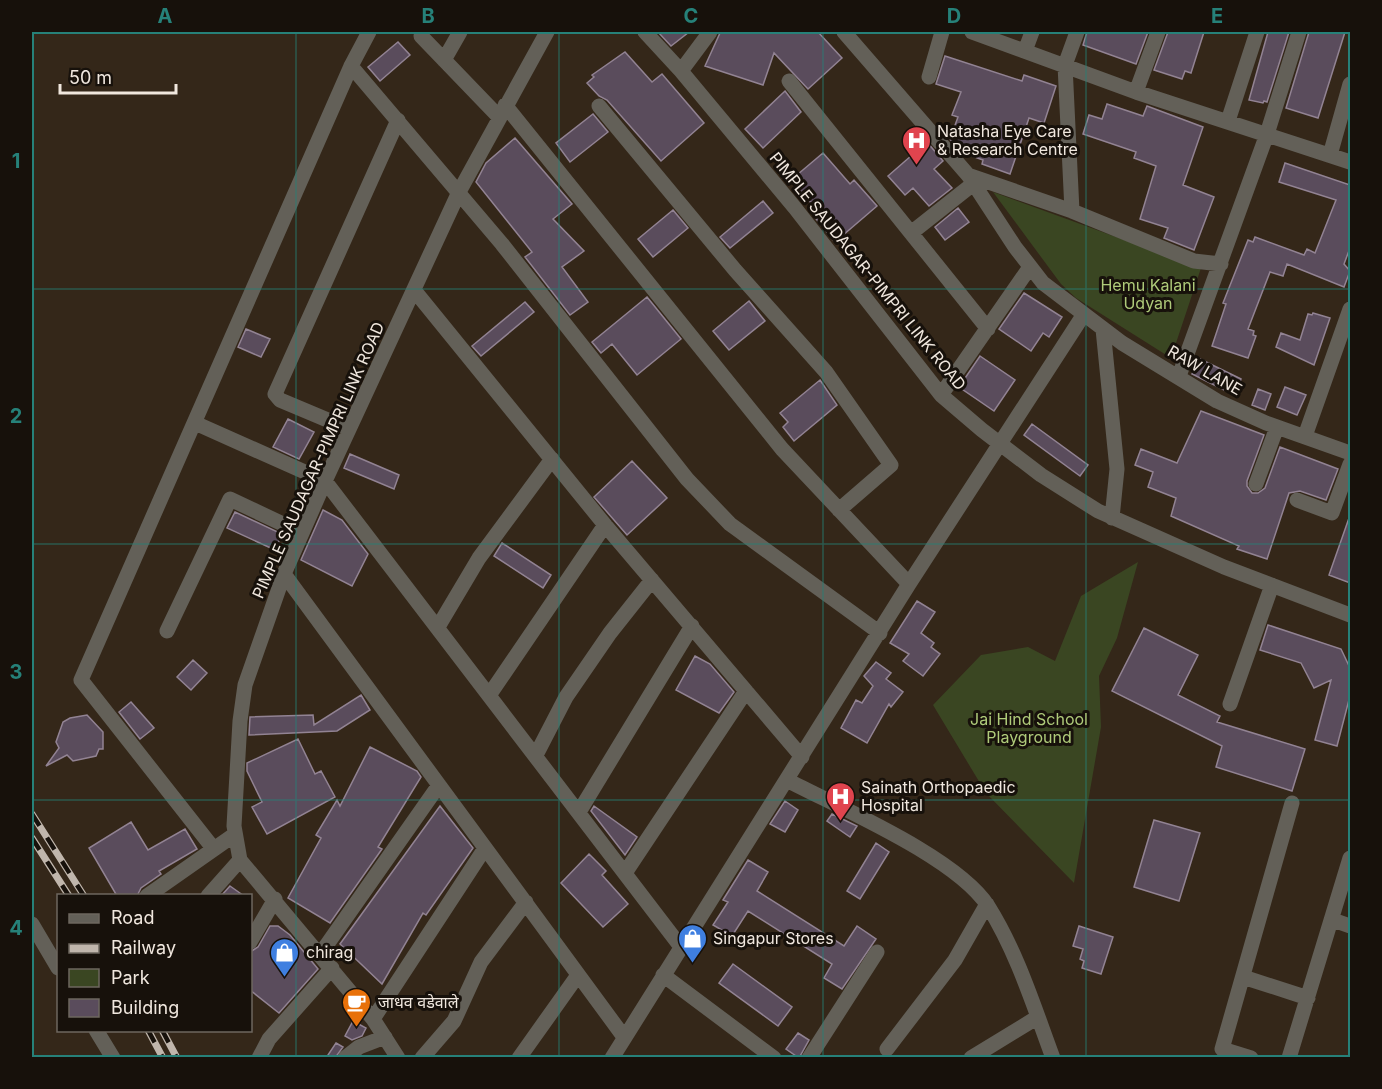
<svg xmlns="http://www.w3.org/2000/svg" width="1382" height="1089" viewBox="0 0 1382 1089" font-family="Inter,'Noto Sans Devanagari',sans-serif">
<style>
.green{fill:#3a4622}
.building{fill:#5a4c5c;stroke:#928393;stroke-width:1.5}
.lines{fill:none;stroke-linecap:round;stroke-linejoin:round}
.minor{stroke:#636058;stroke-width:15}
.rail-casing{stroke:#c0b6ac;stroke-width:7}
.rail{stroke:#17110b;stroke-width:4.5;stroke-dasharray:14;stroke-linecap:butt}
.grid{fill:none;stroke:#268179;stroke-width:1.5;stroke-opacity:0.55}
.labels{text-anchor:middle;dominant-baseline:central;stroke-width:6;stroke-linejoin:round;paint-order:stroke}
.poi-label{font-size:16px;fill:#f0e7de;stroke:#17110b;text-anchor:start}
.street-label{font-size:16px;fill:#f0e7de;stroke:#17110b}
.park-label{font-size:16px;fill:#afcb7a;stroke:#17110b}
.neatline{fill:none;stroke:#268179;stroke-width:2}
.grid-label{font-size:20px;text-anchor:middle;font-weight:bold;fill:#268179}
</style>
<rect width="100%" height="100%" fill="#342719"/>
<!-- green -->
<path class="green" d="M993,192L1201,268L1171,358L1076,298L1061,284Z
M1138,562L1117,638L1099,676L1101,727L1074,883L986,793L933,705L981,655L1028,647L1055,661L1081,596Z"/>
<!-- building -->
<path class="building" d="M658,32H689L671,46Z
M1087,32H1148L1136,64L1083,45Z
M1168,32H1204L1191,73L1185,71L1182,79L1154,70Z
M1268,32H1289L1267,102L1264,101L1263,103L1249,100Z
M1309,32H1345L1318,118L1286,108Z
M720,33L818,32L842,58L808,89L774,53L763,85L705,66Z
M398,42L410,55L380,81L368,67Z
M625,52L652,82L662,74L704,123L661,161L607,100L599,96L587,83L594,77L592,75Z
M945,56L1022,81L1024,75L1056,86L1044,123L1029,118L1010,174L982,164L983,160L961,152L950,139L958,117L952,115L961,92L936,84Z
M785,91L801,112L763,148L745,129Z
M1107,104L1143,116L1147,106L1203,127L1183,185L1214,197L1194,250L1164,238L1168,228L1140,219L1156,166L1134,158L1136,152L1083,134L1089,115L1102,119Z
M593,114L608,132L570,162L556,143Z
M515,138L572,204L553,219L584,251L562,267L588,302L570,315L525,257L532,252L476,182L486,163Z
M927,142L943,161L934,169L952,188L929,206L913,188L905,195L888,176Z
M823,153L850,184L854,180L877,206L835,242L813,215L818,211L791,180Z
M1285,163L1350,185V248L1344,264L1350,271L1344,287L1287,264L1283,276L1270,272L1248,329L1254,331L1253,335L1256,336L1248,358L1212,346L1226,304L1223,303L1248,240L1253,242L1255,237L1304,255L1307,249L1315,253L1336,200L1279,182Z
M763,201L773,213L730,248L720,237Z
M958,208L969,222L945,240L935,227Z
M673,210L688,228L653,257L638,239Z
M1024,293L1062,317L1049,337L1043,333L1031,351L999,329Z
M647,297L681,339L637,375L612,344L601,353L592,342Z
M749,301L765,321L729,350L713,331Z
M525,302L534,312L481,356L472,346Z
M1313,313L1330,318L1314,365L1276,347L1281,333L1300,340L1308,314L1312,315Z
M246,329L270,339L261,357L238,347Z
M980,356L1015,380L994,411L959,387Z
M1200,359L1241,379L1236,396L1192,374Z
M820,380L837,405L794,441L783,427L788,422L780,413Z
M1285,387L1306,395L1297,415L1277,407Z
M1258,389L1271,394L1265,410L1252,405Z
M1201,411L1264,435L1247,481V486L1252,493H1258L1265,488L1280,447L1338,469L1326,500L1300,491L1289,493L1267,559L1237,549L1239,546L1171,516L1176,498L1148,487L1153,472L1135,465L1141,449L1177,463Z
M288,419L314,432L299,459L273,447Z
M1032,424L1088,465L1080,476L1024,435Z
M350,454L399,475L394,489L344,468Z
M632,461L667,498L627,535L594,497Z
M323,510L342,520L368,554L352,586L301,560Z
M235,512L282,534L275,550L227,528Z
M1349,518H1350V583L1329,575Z
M502,543L551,575L543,588L494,556Z
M917,601L935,612L921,633L934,643L931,647L940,654L923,676L903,661L909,654L890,643Z
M1268,625L1341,649L1350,668V696L1337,746L1315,740L1331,680L1314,688L1301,663L1260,650Z
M1144,628L1198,655L1178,695L1220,716L1217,722L1305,749L1292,791L1216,767L1222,746L1112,691Z
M695,656L710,664L734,692L719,713L676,690Z
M193,660L207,673L191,690L177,677Z
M876,662L891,673L886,679L903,692L891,707L889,704L867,743L841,728L856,700L862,703L873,686L864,676Z
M361,695L370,710L337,731L249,735L250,717L313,715L314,725Z
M131,702L154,728L140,739L119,712Z
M87,715L103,732V749H99L96,756L73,761L67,755L46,766L59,748L56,742L63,722L70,718Z
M298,739L315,774L321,771L335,797L267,834L252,807L262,802L247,771V763Z
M370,747L417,771L421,777L378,847L382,849L330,923L288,898L321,838L316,835L337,800L340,806Z
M785,801L798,810L785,832L770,824Z
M440,806L473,848L426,915L423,913L382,984L340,944Z
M594,806L637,837L625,855L591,811Z
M832,814L857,826L850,837L827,821Z
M1154,820L1200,833L1179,901L1134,887Z
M131,822L148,850L185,829L197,849L159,871L161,874L141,888L137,896H117L89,848Z
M876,843L889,852L860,899L847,891Z
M589,854L606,871L602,875L628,904L603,927L561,883Z
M748,860L768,872L757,891L844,946L857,926L876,939L842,989L824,978L832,964L748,911L732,936L713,925L728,902L723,900Z
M230,886L244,896H221Z
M270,926H278L290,935L318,969L279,1013L250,990V952L258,947Z
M1079,926L1113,937L1101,974L1082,968L1084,961L1080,959L1083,949L1073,946Z
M733,964L792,1007L778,1026L719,983Z
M353,1021L366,1028L362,1036L352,1040L345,1036Z
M798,1033L809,1040L799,1058L786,1049Z
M336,1043L343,1047L335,1058H326Z"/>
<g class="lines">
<!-- minor -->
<path class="minor" d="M645,32L681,71L795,208L941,395L982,430L1041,475L1098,511L1224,567L1350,615
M844,32L968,175L1015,247L1043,283L1122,343L1217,401L1266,423L1350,453
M972,32L1136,92L1350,162
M421,36L499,117
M1025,51L1032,32
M444,60L460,32
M351,66L502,244L687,479L730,524L880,633
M681,71L710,32
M929,77L942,32
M789,81L988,329
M1136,92L1158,32
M505,105L782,449L909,584
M599,106L735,270L826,372L891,465L839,510
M1228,121L1257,32
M1330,155L1350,84
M968,175L1072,211L1194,261L1221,264
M1072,211L1065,65L1077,32
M911,233L973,184
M414,290L605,525L802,757
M1103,329L1117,469L1112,518
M1179,376L1267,134L1299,32
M941,395L1030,267
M195,423L325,481L681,947
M349,429L280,400L275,394L398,120
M1305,436L1350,309
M1256,484L1277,427
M1297,500L1332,513L1350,464
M284,574L624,1037
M438,627L479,558L552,459
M167,631L230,499L302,533
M490,694L605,525
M1230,704L1272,585
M536,755L566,697L610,633L652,580
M787,780C840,808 956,857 988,906C1017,952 1034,1007 1053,1058
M579,812L692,626
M213,848L81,680L351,66L369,32
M625,873L746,691
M147,896L234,835
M208,896L240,860
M1333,920L1350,926
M32,924L58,968
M250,942L275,899
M321,953L439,785
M663,975L774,1058
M1243,977L1308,998
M373,1019L485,848
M96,1030L113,1058
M887,1049L955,960L987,904
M259,1058L269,1039L332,968
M345,1058L359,1047L385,1037
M398,1058L373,1019L240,860L234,826L240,721L245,685L284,574L325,481L459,192L547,32
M422,1058L454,1021L481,962L526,902
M519,1058L578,975
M612,1058L909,584L1084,314
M809,1058L877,952
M971,1058L1038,1017
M1251,1058L1222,1049L1292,803
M1289,1058L1350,858"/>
<defs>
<path id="rail" d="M32,814L84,896
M32,838L69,896
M148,1030L163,1058
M162,1030L177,1058"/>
</defs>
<!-- rail casing -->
<use href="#rail" class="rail-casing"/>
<!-- rail -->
<use href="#rail" class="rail"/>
</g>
<!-- grid -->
<path class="grid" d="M296,32V1058M559,32V1058M823,32V1058M1086,32V1058M32,289H1350M32,544H1350M32,800H1350"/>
<!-- icons -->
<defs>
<symbol id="hospital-pin" viewBox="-11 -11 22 30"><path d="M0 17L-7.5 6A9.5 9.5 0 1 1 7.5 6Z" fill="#e0444e" stroke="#17110b"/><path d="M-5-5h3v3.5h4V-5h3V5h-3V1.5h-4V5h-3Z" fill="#fff"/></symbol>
<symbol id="shop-pin" viewBox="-11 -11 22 30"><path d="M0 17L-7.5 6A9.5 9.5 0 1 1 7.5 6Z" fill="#3f7fe0" stroke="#17110b"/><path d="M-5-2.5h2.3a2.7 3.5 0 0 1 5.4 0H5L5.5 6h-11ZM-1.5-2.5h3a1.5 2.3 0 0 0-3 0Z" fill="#fff"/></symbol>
<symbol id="cafe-pin" viewBox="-11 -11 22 30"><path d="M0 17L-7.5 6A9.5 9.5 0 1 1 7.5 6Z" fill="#e8710a" stroke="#17110b"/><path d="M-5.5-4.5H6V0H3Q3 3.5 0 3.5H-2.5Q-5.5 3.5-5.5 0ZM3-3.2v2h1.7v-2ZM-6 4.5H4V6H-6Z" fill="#fff"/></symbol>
</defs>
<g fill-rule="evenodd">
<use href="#hospital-pin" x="900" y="124" width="33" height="45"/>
<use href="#hospital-pin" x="824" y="780" width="33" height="45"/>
<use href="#shop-pin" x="676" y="922" width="33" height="45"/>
<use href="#shop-pin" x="268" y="936" width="33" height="45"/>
<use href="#cafe-pin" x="340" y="986" width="33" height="45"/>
</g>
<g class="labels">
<!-- poi labels -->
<g class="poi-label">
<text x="937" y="131">Natasha Eye Care<tspan x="937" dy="18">&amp; Research Centre</tspan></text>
<text x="861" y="787">Sainath Orthopaedic<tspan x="861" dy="18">Hospital</tspan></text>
<text x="713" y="938">Singapur Stores</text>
<text x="306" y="952">chirag</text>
<text x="378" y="1002">जाधव वडेवाले</text>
</g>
<!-- street labels -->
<g class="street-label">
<text transform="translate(868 271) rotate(51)">PIMPLE SAUDAGAR-PIMPRI LINK ROAD</text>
<text transform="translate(1205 370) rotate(30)">RAW LANE</text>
<text transform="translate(318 460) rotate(-66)">PIMPLE SAUDAGAR-PIMPRI LINK ROAD</text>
</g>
<!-- park labels -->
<g class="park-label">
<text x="1148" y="285">Hemu Kalani<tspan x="1148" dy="18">Udyan</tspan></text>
<text x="1029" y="719">Jai Hind School<tspan x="1029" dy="18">Playground</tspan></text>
</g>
</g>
<!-- border -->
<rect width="1382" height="1089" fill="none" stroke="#17110b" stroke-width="66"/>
<!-- legend -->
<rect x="57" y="894" width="195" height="138" fill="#17110b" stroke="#6e675f" stroke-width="1.5"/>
<rect x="69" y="914" width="30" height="9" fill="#636058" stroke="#6e675f" stroke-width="1.5"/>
<text x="111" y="924" font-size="18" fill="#f0e7de">Road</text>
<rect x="69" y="944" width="30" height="9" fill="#c0b6ac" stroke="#6e675f" stroke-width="1.5"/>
<text x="111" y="954" font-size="18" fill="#f0e7de">Railway</text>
<rect x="69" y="969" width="30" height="18" fill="#3a4622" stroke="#6e675f" stroke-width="1.5"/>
<text x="111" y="984" font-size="18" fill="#f0e7de">Park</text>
<rect x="69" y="999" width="30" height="18" fill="#5a4c5c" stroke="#6e675f" stroke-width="1.5"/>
<text x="111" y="1014" font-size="18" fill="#f0e7de">Building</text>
<!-- scale -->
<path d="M60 84v9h116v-9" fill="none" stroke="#f0e7de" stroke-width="3"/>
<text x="69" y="84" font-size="18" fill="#f0e7de" stroke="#17110b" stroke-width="4.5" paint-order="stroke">50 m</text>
<rect x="33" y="33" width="1316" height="1023" class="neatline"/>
<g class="grid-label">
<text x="165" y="23">A</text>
<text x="428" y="23">B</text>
<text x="691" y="23">C</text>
<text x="954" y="23">D</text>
<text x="1217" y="23">E</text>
<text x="16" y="168">1</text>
<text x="16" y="423">2</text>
<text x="16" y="679">3</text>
<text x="16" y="935">4</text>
</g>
</svg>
